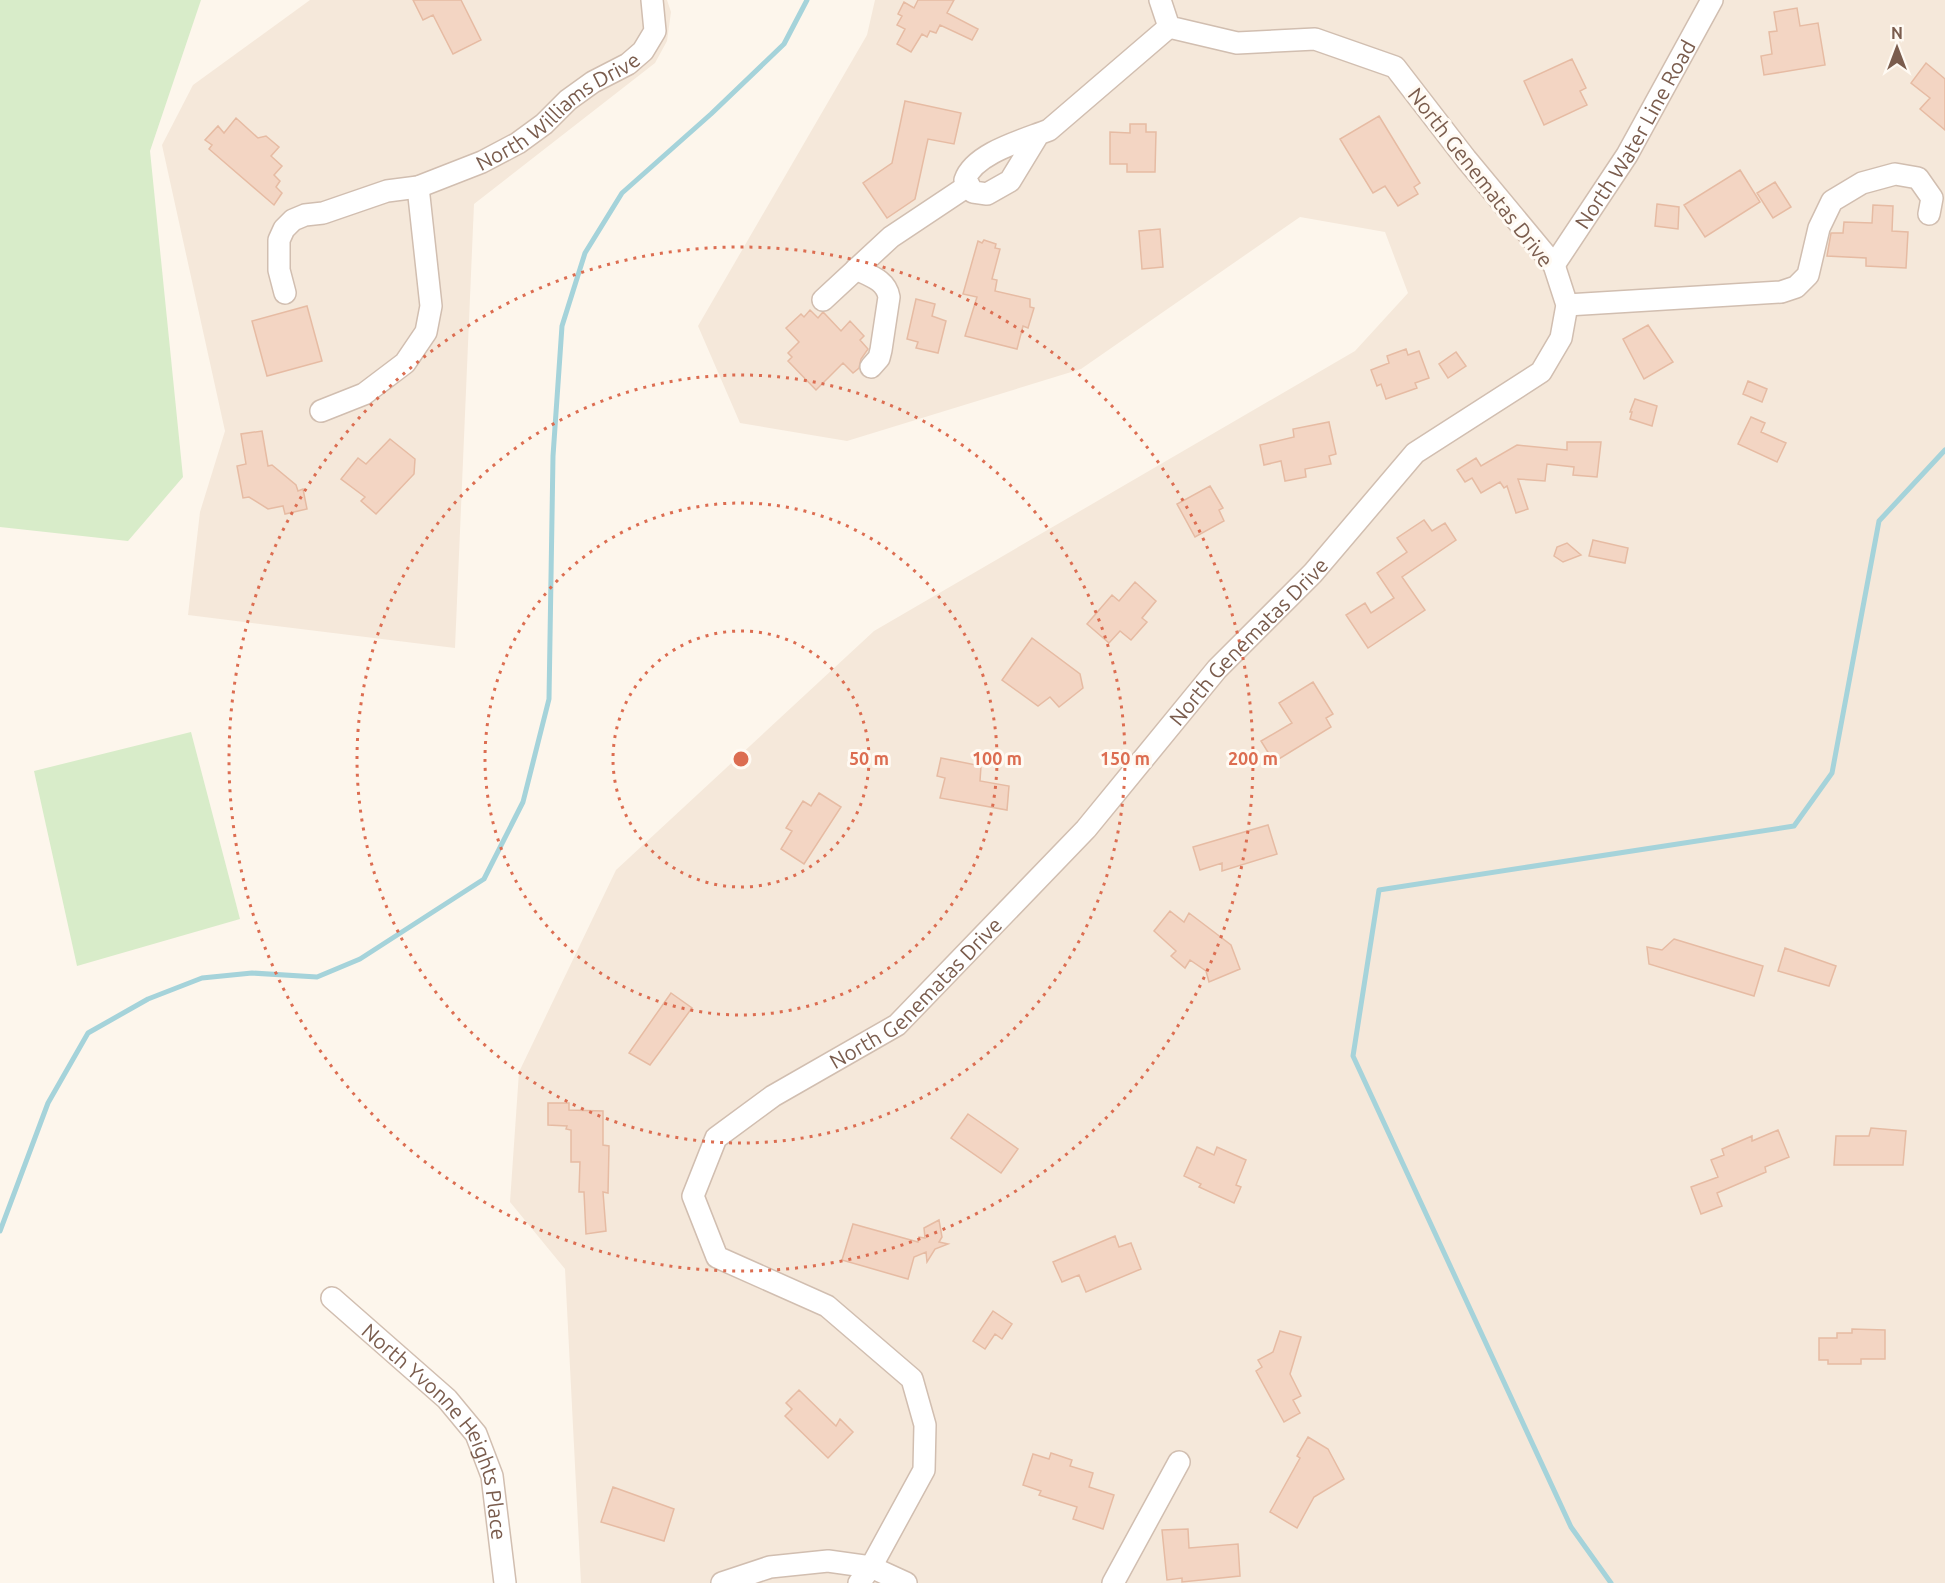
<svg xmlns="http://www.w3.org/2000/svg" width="1945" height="1583" viewBox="0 0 1945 1583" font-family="Ubuntu,sans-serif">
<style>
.residential{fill:#f5e8da}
.green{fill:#d8ecc9}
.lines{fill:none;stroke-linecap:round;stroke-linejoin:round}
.stream{stroke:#a5d3da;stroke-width:5}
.building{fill:#f3d5c3;stroke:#e6bba3;stroke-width:1.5}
.minor-casing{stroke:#d1beb0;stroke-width:24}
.minor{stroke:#fff;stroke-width:21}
.ring{fill:none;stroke:#dc6d51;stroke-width:3;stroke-dasharray:3 6}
.labels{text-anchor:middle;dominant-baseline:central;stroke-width:6;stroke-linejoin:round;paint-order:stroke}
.street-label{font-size:21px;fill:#7a5c4d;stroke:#fffaf3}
.centre{fill:#dc6d51;stroke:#fffaf3;stroke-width:3}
.ring-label{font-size:18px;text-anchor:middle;font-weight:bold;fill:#dc6d51;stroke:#fffaf3;stroke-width:6;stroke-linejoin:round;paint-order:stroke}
</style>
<rect width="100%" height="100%" fill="#fdf6ec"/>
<!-- residential -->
<path class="residential" d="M310,0H667L671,12L667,41L655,63L474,204L455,648L188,615L200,512L225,431L162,145L193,85Z
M875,0H1945V1583H581L565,1269L510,1202L519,1072L616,870L874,631L1355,351L1408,293L1385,232L1300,217L1081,369L847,441L740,423L698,326L867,35Z"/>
<!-- green -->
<path class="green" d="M0,0H201L150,151L183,477L128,541L0,527Z
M191,732L240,919L77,966L34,771Z"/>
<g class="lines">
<!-- stream -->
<path class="stream" d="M0,1231L48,1103L88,1033L148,999L202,978L252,973L317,977L360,959L484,879L523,802L549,699L553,456L562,326L585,253L622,193L711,114L784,44L807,0
M1611,1583L1571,1527L1353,1056L1379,890L1794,826L1832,773L1879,521L1945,450"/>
</g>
<!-- building -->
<path class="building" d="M413,0H461L481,40L453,54L433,15L423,20Z
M918,0H954L947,13L978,29L972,40L940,25L936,33L930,31L927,37L922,34L911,52L897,44L905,29L897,25L902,16L898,14L904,2L914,8Z
M1797,8L1800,26L1818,23L1825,65L1764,75L1761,56L1772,54L1769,32L1777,31L1774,12Z
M1572,59L1586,88L1580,91L1587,105L1544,125L1524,81Z
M1926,63L1945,79V130L1920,109L1930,98L1911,83Z
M905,101L961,113L954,144L928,139L915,199L887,218L863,183L892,163Z
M1379,116L1420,183L1414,187L1418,194L1398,206L1385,186L1373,193L1340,139Z
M236,118L258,138L266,136L279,147L271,156L282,166L274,175L280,181L276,187L282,193L274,205L209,149L212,145L205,140L218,126L224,133Z
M1130,124H1146V132H1156L1155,172H1127V164H1110V132L1130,133Z
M1740,170L1760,202L1705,237L1684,205Z
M1775,182L1791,207L1773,218L1757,193Z
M1657,204L1679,207L1678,229L1655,226Z
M1873,205L1893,206L1892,231L1908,232L1906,268L1866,266V258L1827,256L1831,233H1843L1844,222L1872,223Z
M1160,229L1163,267L1142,269L1139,231Z
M984,240L996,244L995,248L1000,249L992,279L997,280L995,291L1030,299V307L1034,308L1028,328L1023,326L1017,349L965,336L977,297L963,294L978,241L982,243Z
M916,299L935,304L932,316L946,321L938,353L916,348L918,342L907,339Z
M307,306L322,361L267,376L252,321Z
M810,310L818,318L823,312L841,331L850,321L864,336L860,340L868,349L861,359L859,368L853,373L843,363L816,390L788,361L792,357L788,353L799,342L786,328L801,314L804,317Z
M1648,325L1673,362L1644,379L1623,339Z
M1406,349L1408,355L1419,351L1429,378L1415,383L1417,388L1386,399L1381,384L1377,386L1371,370L1389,363L1387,356Z
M1456,352L1466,366L1448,378L1439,364Z
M1748,381L1767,389L1762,402L1743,394Z
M1635,399L1657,406L1652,426L1630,419L1632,412H1630Z
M1751,417L1765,423L1761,432L1786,443L1777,462L1738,444Z
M1329,422L1336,454L1329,456L1331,464L1305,469L1306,477L1285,481L1281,461L1264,465L1260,445L1294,437L1293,429Z
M262,431L268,466L272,465L296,485L298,491L303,489L307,509L285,514L283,506L268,509L249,497L243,498L237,466L246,464L241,434Z
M390,439L415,459L414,474L376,514L361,501L365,497L341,479L358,458L366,464Z
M1567,442H1601L1597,477L1573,475L1574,467L1547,464L1545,481L1518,479L1528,509L1516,513L1507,486L1504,488L1500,482L1481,493L1472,478L1465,482L1457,470L1476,458L1481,466L1517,445L1567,450Z
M1210,486L1223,508L1219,510L1224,521L1195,537L1177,504Z
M1424,520L1432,531L1445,523L1456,540L1402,577L1425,610L1368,648L1346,615L1365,603L1371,613L1394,598L1377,573L1407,552L1397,538Z
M1593,540L1628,548L1625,563L1589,556Z
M1567,543L1581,555L1563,562L1554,556L1557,547Z
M1135,582L1156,601L1142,618L1147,622L1131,640L1120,631L1109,643L1087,624L1112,595L1119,601Z
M1032,638L1080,674L1083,688L1059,707L1050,697L1038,706L1002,680Z
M1313,682L1333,714L1326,718L1331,727L1274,762L1261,741L1292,723L1279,703Z
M941,758L981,766L980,781L1009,786L1007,810L940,798L945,778L937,776Z
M819,793L841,807L804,864L781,849L792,831L786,828L803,801L811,806Z
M1268,825L1277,854L1222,871V863L1200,870L1193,847Z
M1170,911L1184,922L1189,913L1231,945L1240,969L1209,982L1206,971L1190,960L1185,968L1171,956L1176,951L1154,931Z
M1674,939L1763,966L1754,996L1649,964L1647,947L1662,950Z
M1785,948L1836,966L1829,986L1778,971Z
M671,993L692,1008L650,1065L629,1053Z
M548,1103H569V1110L603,1111V1145L609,1146L608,1193L603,1192L606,1231L586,1234L584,1192H579L580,1162H571V1130L566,1129L567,1126L548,1125Z
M968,1114L1018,1149L1001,1173L951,1138Z
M1871,1128L1906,1131L1903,1165H1834L1836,1136H1869Z
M1778,1130L1789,1157L1765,1167L1766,1172L1717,1193L1722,1206L1701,1214L1691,1187L1718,1177L1711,1160L1724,1155L1722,1149L1752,1136V1141Z
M1197,1147L1214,1155L1217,1147L1246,1160L1236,1185L1241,1187L1234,1203L1199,1187L1201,1184L1184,1176Z
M939,1220L942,1237L939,1242L948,1244L935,1249L927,1262L926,1252L914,1257L908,1279L842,1260L853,1224L918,1242L919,1237L925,1238L924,1228Z
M1115,1236L1119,1247L1131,1243L1141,1269L1086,1292L1079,1275L1062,1282L1053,1262Z
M993,1311L1012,1324L1002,1339L995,1334L985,1349L973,1341Z
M1852,1329L1885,1330V1359H1861V1364H1828V1360H1819V1338H1837V1333H1852Z
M1280,1331L1301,1337L1290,1374L1301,1396L1293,1400L1300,1413L1284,1422L1256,1371L1262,1367L1258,1360L1273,1352Z
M799,1390L836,1426L840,1419L853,1432L828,1458L785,1416L792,1409L786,1403Z
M1308,1437L1328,1449L1344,1479L1314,1497L1297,1528L1270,1512L1300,1458L1297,1456Z
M1051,1453L1072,1460L1070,1466L1093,1473L1089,1487L1114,1495L1103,1529L1073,1519L1077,1507L1039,1495L1041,1491L1023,1485L1033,1454L1049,1459Z
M613,1487L674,1509L664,1541L601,1522Z
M1188,1529L1189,1548L1238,1544L1240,1576L1182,1582V1578L1167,1580L1162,1530Z"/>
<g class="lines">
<defs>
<g id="minor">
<path d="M1038,135L1010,181L987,194L973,192L965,180C974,153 1024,140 1049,130L1169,27"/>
<path id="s1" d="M1554,265L1627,155L1712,0"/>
<path d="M856,269C870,276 886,280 889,297L881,350L879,358L871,367"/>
<path id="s2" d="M285,293L279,270V240L284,229L293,220L305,215L323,213L387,191L418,187L482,162L518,143L544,124L568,100L593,82L628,64L643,51L655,31L652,0"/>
<path d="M823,300L891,237L969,185"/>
<path d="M1567,305L1781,292L1796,287L1808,275L1819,228L1832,201L1862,183L1895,174L1918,178L1932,198L1929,214"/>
<path d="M321,411L364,394L405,363L426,332L431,306L418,187"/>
<path id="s3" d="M332,1298L447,1399L476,1434L492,1476L505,1583"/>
<path d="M722,1583L770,1567L828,1561L871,1567L906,1583"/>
<path id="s4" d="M859,1583L871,1567L924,1470L925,1425L912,1379L827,1306L717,1257L693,1196L716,1138L773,1096L897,1025L1086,829L1217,669L1313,573L1415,453L1541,372L1561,338L1567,305L1554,265L1466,159L1395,67L1315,39L1237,43L1169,27L1160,0"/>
<path d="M1113,1583L1179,1462"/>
</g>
</defs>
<!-- minor casing -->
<use href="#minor" class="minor-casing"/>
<!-- minor -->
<use href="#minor" class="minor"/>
</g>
<!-- distance rings -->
<g class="ring">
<circle cx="741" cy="759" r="128"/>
<circle cx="741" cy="759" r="256"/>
<circle cx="741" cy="759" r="384"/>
<circle cx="741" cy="759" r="512"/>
</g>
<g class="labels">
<!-- street labels -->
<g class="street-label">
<text stroke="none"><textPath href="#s2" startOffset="369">North Williams Drive</textPath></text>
<text stroke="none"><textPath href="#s1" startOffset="154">North Water Line Road</textPath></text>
<text transform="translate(1481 177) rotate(52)">North Genematas Drive</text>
<text stroke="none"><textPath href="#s4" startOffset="1318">North Genematas Drive</textPath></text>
<text stroke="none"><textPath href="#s4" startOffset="832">North Genematas Drive</textPath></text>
<text stroke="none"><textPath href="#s3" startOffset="176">North Yvonne Heights Place</textPath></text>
</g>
</g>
<circle cx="741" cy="759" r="9" class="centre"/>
<g class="ring-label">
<text x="869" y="765">50 m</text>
<text x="997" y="765">100 m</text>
<text x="1125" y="765">150 m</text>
<text x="1253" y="765">200 m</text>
</g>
<!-- north arrow -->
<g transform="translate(1897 48)" stroke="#fffaf3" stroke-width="4.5" paint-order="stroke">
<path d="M0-4.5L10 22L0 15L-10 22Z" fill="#7a5c4d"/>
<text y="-9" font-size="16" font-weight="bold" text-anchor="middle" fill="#7a5c4d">N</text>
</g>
</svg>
